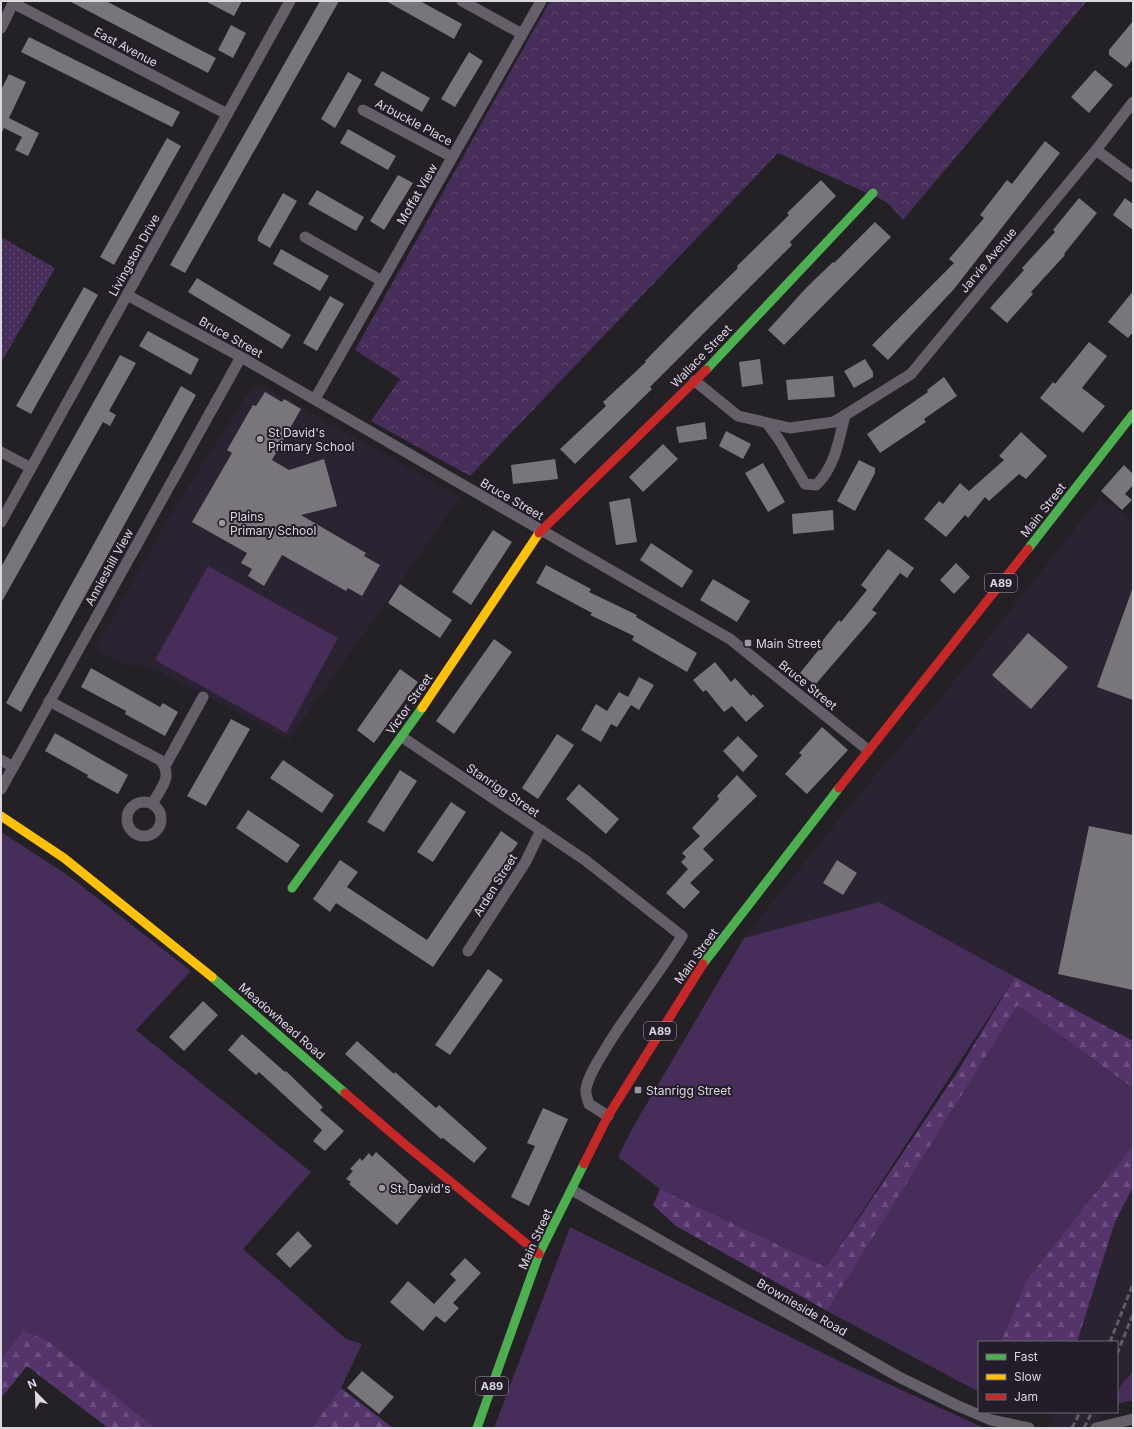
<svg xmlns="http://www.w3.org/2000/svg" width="1134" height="1429" viewBox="0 0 1134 1429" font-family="Inter,sans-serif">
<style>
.built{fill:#2b2332}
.grass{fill:#472d5a}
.forest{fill:url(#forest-firs)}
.park{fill:url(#park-crowns)}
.garden{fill:url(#garden-dots)}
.building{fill:#79767b}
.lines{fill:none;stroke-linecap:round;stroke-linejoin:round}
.street{stroke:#645f69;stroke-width:11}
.fast{stroke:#4caf50;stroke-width:9}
.slow{stroke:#ffc107;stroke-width:9}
.jam{stroke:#c62828;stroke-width:9}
.rail{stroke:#605c64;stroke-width:3;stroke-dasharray:6 3;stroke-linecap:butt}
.poi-dot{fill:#9b989f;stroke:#241d29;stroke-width:1.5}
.labels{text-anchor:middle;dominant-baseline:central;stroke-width:4;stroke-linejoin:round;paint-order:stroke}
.shield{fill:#241d29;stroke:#a5a0a9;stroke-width:1}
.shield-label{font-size:11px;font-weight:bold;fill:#dcd8e0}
.street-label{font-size:12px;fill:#dcd8e0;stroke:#241d29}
.poi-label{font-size:12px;fill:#dcd8e0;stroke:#241d29;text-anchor:start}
</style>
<defs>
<pattern id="forest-firs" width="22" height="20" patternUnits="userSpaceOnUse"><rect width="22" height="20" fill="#54346b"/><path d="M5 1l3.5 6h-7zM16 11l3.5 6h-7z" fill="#6c5180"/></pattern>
<pattern id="park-crowns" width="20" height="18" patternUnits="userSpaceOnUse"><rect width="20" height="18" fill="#472d5a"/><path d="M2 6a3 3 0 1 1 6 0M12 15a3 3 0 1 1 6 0" fill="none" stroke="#614b71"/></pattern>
<pattern id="garden-dots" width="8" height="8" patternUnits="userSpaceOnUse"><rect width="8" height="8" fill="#472d5a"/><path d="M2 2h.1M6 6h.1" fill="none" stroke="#614b71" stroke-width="1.8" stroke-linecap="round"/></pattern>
</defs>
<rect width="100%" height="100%" fill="#232026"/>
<!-- built -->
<path class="built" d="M262,385L460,497L289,740L147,665H125L95,649L166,522L250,390Z
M1100,497L1133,521V1041L879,903L744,938L849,807L936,704Z
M1133,1187V1372L1121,1383L1117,1390V1342H1077L1115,1222Z
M1055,1412H1104L1096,1428H1049Z"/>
<!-- grass -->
<path class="grass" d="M208,566L338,638L286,733L155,660Z
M1,832L69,876L191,971L136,1030L311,1172L243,1249L346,1339L362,1344L341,1388L320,1415L314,1428H155L47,1340L23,1332L1,1360Z
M879,902L1015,977L826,1267L660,1189L618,1157L632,1129L744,938Z
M1018,1005L1133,1088V1145L1026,1281L1001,1342H979V1392L827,1311Z
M570,1227L843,1363L984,1428H494Z
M1133,1372V1400L1117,1404C1117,1386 1121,1384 1133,1372Z"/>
<!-- forest -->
<path class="forest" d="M1015,977L1133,1041V1088L1018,1005L827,1311L676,1226L653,1205L660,1189L826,1267L956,1074Z
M1133,1145V1187L1115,1222L1077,1342H1001L1026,1281Z
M23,1331L47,1340L155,1428H108L27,1366L1,1398V1360Z
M341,1388L393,1428H314L320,1415Z"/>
<!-- park -->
<path class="park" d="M550,1H1087L903,220L887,202L778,153L470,476L371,421L400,379L355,350Z"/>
<!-- garden -->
<path class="garden" d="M1,237L55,268L1,363Z"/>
<!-- building -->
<path class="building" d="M69,1H106L216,58L208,73Z
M205,1H242L234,16Z
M320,1H339L185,273L170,265Z
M386,1H420L462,24L454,39Z
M1133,21V59L1126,68L1109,55V50Z
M231,25L246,33L233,58L218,50Z
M29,37L180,112L172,127L21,52Z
M469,52L483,61L455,107L441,99Z
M1095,70L1113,85L1089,113L1071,97Z
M382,71L430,98L422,112L374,85Z
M348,72L362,80L335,128L321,119Z
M9,74L26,82L9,118L39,133L28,156L15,150L22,137L4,128L1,134V90Z
M348,129L396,156L388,170L340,143Z
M167,138L181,146L114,265L100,257Z
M1045,141L1060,153L954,289L888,360L872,345L954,263L949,259L984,218L980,215L1007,180L1012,184Z
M398,175L413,183L384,230L370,221Z
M821,180L836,196L790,242L792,245L650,387L652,389L575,464L560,449L606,406L603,402L646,362L645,361L694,311L738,268L737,266L789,215L787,213Z
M317,190L364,217L356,231L308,204Z
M283,193L297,201L270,248L258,241V237Z
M1079,198L1097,213L1064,254L1065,255L1031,292L1033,294L1007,323L990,308L1024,270L1022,268L1055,232L1053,230Z
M1125,198L1133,204V230L1113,215Z
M875,222L891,237L784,345L768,330L807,287L833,262L834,263Z
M281,249L329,276L320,291L273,264Z
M197,278L291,335L282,349L188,292Z
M84,287L98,295L31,414L16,406Z
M1133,291V332L1128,338L1108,322Z
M330,296L344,304L317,351L303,343Z
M148,331L199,359L191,375L139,346Z
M1089,342L1107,356L1082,388L1105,406L1083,433L1040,398L1053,382L1055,384Z
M120,355L136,363L109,411L116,415L110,426L103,422L1,603V567Z
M760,359L763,384L742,387L739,362Z
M865,359L873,372V377L854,388L844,371Z
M833,376L835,397L788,400L786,380Z
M944,377L957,396L924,419L926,422L880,453L867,434L928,392L927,390Z
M181,386L196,395L21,712L6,703Z
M265,392L282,402L284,399L301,409L272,460L289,470L324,459L337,506L301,515L366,553L364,556L380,565L362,596L348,588L346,591L282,555L264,586L248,576L252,569L241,563L247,553L192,522L232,453L227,450L253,405L256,406Z
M705,422L707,439L679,443L676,427Z
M726,431L751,444L743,459L719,446Z
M1021,432L1047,456L1026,479L1019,474L989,501L985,497L968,518L965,515L946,537L924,519L939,501L943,504L960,483L969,491L1004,460L999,456Z
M663,444L678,459L643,492L629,477Z
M555,459L558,479L513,484L511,465Z
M859,460L875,468V473L855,511L837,501Z
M763,463L785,502L768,512L745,473Z
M1124,465L1133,474V485L1125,494L1132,500L1122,510L1101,491Z
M630,498L637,542L616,545L609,502Z
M833,510L834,530L793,534L792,514Z
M493,530L512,542L471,605L452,592Z
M651,543L693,571L682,588L640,560Z
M888,549L914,568L907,578L900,573L872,610L877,613L815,685L800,673L821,647L819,645L839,620L841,622L867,590L861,585Z
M956,563L970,577L954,594L940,580Z
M546,565L591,589L589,592L637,615L636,617L697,653L687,672L632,640L634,636L590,615L592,613L536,583Z
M713,579L750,601L737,622L700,600Z
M400,584L452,620L440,638L388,603Z
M1132,590H1133V700L1097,687Z
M1028,633L1068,667L1031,709L992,675Z
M494,639L512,652L454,734L436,721Z
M715,662L731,682L735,678L751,696L753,694L764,706L746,722L732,706L724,712L706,690L703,692L693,680Z
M91,668L160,707L163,703L178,712L165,736L125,714L126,711L81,687Z
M400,669L418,682L374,743L357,730Z
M639,677L654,685L639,710L631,705L617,727L611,724L601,742L581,730L596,704L607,711L619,692L628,697Z
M231,719L250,729L206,806L187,796Z
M822,727L848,750L807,794L785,774L802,755L799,753Z
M55,733L128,775L118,794L87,777L88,775L45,751Z
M557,734L574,745L538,799L522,788Z
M738,736L758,756L743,772L723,751Z
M283,760L334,795L322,813L270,778Z
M400,770L417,781L384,832L367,822Z
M737,775L757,796L703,849L714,860L690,883L700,892L684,909L666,893L688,869L681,862L686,857L682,853L700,836L692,828L719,799L717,796Z
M579,784L619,819L606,834L566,799Z
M451,802L466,812L433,862L417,852Z
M248,810L300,845L287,863L236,828Z
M1089,826L1133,835V990L1058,974Z
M501,831L518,843L433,967L336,903L330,912L313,899L340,860L358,872L347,887L427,940Z
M837,860L857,873L843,895L823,883Z
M488,969L503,980L450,1055L435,1045Z
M203,1001L218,1015L184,1051L169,1037Z
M242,1034L285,1072L286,1071L323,1107L320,1110L344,1131L325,1151L313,1141L322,1130L259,1072L256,1075L228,1050Z
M357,1041L394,1074L395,1072L436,1108L439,1105L487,1148L474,1163L443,1138L441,1139L345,1054Z
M543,1108L568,1119L529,1206L511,1197L535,1146L527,1143Z
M376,1152L423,1194L397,1225L349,1184L351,1182L346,1179L353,1171L350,1169L360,1158L362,1161L369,1153L372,1157Z
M298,1231L312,1246L290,1268L276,1254Z
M465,1258L481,1273L453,1303L459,1308L445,1323L436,1316L423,1331L390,1302L408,1281L434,1304L456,1280L450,1274Z
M362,1371L394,1397L379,1414L347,1388Z"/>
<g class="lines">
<!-- street -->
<path class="street" d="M462,1L522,34
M13,3L227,114
M1,28L14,1
M363,110L452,157
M1096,150L1133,177
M305,237L382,281
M127,295L241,357L730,639L868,750
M695,381L738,416L790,428L834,422L911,374L1096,150L1133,102
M315,399L541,1
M767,423L780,441L805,484L816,485C835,467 839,440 845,415
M1,452L31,468
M1,522L290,1
M49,701L160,760C174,776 161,788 152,804
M402,737L585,860L682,936C660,973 632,1006 609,1043C601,1057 589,1073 586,1089C585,1094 588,1100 589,1104L608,1116
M1,760L13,767
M165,766L203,697
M1,789L241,357
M127 819a17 17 0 1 1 34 0a17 17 0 1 1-34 0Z
M468,951L525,863L541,830
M572,1190L899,1377L956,1405L991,1420L1029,1428
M1096,1428L1133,1419"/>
<!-- fast -->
<path class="fast" d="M706,370L873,193
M1028,549L1133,414
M292,888L422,708
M703,964L839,788
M212,977L345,1093
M477,1428L539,1254L584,1164"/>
<!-- slow -->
<path class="slow" d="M422,708L539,533
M1,816L64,858L212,977"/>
<!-- jam -->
<path class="jam" d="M539,533L706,370
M839,788L1028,549
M345,1093L402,1142L539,1254
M584,1164L608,1116L703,964"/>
<!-- rail -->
<path class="rail" d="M1110,1342L1133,1284
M1117,1354L1133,1314
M1072,1428L1080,1412
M1084,1428L1092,1412"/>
</g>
<!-- markers -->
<g class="poi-dot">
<circle cx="260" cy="439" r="4"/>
<circle cx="222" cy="523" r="4"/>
<rect x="744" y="639" width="8" height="8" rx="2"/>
<rect x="634" y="1086" width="8" height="8" rx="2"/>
<circle cx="382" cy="1188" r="4"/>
</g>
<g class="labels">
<!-- shield labels -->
<g class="shield">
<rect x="985" y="574" width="32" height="18" rx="3"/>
<rect x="644" y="1022" width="32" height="18" rx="3"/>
<rect x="476" y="1377" width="32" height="18" rx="3"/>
</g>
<g class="shield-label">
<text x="1001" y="583">A89</text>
<text x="660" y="1031">A89</text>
<text x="492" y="1386">A89</text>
</g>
<!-- street labels -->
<g class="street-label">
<text transform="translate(126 47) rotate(28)">East Avenue</text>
<text transform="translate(414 122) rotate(28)">Arbuckle Place</text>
<text transform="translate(417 194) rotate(-60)">Moffat View</text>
<text transform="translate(134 255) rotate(-61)">Livingston Drive</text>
<text transform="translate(988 260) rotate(-50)">Jarvie Avenue</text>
<text transform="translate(231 337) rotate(29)">Bruce Street</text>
<text transform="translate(701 356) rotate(-46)">Wallace Street</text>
<text transform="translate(512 499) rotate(30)">Bruce Street</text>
<text transform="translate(1043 510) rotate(-52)">Main Street</text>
<text transform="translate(109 567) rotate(-61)">Annieshill View</text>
<text transform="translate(808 685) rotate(39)">Bruce Street</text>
<text transform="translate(409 704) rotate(-55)">Victor Street</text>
<text transform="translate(503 790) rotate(34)">Stanrigg Street</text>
<text transform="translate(495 885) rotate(-58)">Arden Street</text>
<text transform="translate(696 956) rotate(-54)">Main Street</text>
<text transform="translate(282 1021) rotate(41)">Meadowhead Road</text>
<text transform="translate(535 1239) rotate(-66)">Main Street</text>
<text transform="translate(802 1307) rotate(30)">Brownieside Road</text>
</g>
<!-- poi labels -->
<g class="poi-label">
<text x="268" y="432">St David's<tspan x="268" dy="14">Primary School</tspan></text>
<text x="230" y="516">Plains<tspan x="230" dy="14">Primary School</tspan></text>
<text x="756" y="643">Main Street</text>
<text x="646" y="1090">Stanrigg Street</text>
<text x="390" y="1188">St. David's</text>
</g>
</g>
<!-- border -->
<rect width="1134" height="1429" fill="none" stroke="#dcd8e0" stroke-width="4"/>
<!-- legend -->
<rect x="978" y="1341" width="140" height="72" fill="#241d29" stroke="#6e6872"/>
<rect x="986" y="1354" width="20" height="6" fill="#4caf50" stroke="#6e6872"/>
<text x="1014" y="1361" font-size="12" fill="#dcd8e0">Fast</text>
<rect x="986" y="1374" width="20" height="6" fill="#ffc107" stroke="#6e6872"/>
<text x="1014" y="1381" font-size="12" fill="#dcd8e0">Slow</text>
<rect x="986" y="1394" width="20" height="6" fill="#c62828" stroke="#6e6872"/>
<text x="1014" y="1401" font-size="12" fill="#dcd8e0">Jam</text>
<!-- north arrow -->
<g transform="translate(36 1393) rotate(337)" stroke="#241d29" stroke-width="3" paint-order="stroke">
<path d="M0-3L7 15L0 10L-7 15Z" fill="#dcd8e0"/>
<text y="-6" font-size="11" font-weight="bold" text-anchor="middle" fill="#dcd8e0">N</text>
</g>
</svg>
